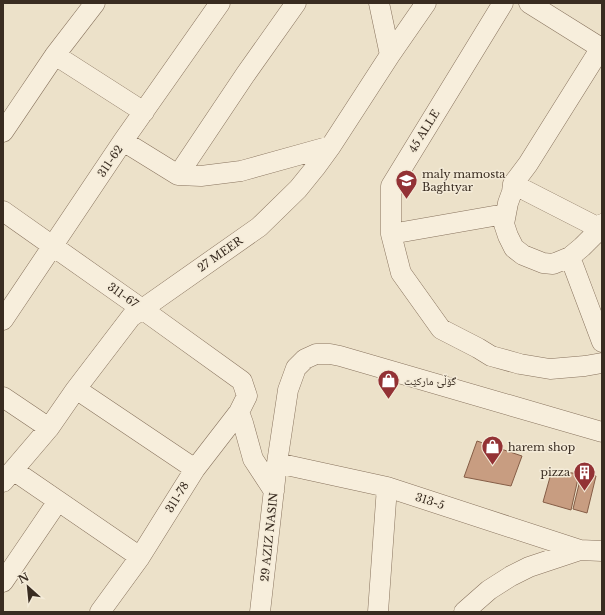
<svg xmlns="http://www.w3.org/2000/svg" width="605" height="615" viewBox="0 0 605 615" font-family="'Libre Baskerville','Noto Naskh Arabic',serif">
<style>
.building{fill:#c89d81;stroke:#855d46}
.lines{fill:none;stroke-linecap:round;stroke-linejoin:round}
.minor-casing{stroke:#88735e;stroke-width:21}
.minor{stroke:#f7eedc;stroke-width:20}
.labels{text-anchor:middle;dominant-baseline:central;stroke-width:3;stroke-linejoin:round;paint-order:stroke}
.street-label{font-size:11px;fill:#392c21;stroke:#f4ebd8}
.poi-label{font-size:11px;fill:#392c21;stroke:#f4ebd8;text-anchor:start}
</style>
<rect width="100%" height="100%" fill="#ece1c9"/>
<!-- building -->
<path class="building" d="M477,441L522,456L511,486L464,477Z
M552,470L579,474L571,510L543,502Z
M582,472L596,476L587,513L573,509Z"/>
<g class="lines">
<defs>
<path id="minor" d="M503,3L391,186V234L401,273L441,329L478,348L491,356L520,364L550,369L585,366L602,363
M529,3L601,48
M602,46L528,164L513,184L512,192L508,203L504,224L508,236L514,248L523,255L543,263L553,264L570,257L582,247L594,235L602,224
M55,55L144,112
M390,55L426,3
M3,132L55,55L95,3
M123,141L178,175L201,176L241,171L331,146
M178,175L245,75L296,3
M513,184L599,228
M3,211L142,309L242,381L247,396L239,412L195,469L140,557L100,612
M391,234L505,214
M570,257L602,342
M3,320L123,141L220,3
M76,389L195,469
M3,397L49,428
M239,412L243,423L253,459L274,491
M277,463L387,487L580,550
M13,470L140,557
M3,482L49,428L76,389L131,317L259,227L298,189L315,168L331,146L390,55L379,3
M3,582L58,501
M260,612L277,463L288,390L296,368L305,359L316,354H330L340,356L602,432
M378,612L387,487
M464,612L489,590L511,576L529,567L580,550L602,551"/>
</defs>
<!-- minor casing -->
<use href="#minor" class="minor-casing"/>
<!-- minor -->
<use href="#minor" class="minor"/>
</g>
<!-- icons -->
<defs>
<symbol id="school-pin" viewBox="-11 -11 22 30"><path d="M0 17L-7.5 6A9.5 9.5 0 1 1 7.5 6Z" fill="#933235" stroke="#f4ebd8"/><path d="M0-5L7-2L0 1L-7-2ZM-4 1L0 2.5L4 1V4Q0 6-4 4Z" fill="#fff"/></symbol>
<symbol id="shop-pin" viewBox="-11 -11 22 30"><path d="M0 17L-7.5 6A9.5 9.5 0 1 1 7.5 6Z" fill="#933235" stroke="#f4ebd8"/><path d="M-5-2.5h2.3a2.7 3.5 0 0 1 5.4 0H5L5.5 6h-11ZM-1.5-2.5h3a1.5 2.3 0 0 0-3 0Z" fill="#fff"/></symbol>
<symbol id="building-pin" viewBox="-11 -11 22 30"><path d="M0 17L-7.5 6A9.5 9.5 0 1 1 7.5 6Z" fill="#933235" stroke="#f4ebd8"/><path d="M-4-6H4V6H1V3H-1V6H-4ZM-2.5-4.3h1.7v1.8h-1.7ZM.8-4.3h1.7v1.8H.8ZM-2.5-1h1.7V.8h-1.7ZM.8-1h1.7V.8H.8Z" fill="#fff"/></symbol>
</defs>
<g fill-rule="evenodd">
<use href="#school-pin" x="394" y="168" width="25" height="34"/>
<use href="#shop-pin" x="376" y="368" width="25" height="34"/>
<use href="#shop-pin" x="480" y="434" width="25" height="34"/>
<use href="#building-pin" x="572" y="460" width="25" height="34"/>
</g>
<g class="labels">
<!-- street labels -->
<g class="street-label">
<text transform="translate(424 131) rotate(-58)">45 ALLE</text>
<text transform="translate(110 161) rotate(-56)">311-62</text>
<text transform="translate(220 254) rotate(-35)">27 MEER</text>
<text transform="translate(123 295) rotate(35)">311-67</text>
<text transform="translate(177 497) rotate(-58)">311-78</text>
<text transform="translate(430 501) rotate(18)">313-5</text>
<text transform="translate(269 537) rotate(-84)">29 AZIZ NASIN</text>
</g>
<!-- poi labels -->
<g class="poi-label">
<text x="422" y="174">maly mamosta<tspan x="422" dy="13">Baghtyar</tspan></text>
<text x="404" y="381">گۆڵێ مارکێت</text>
<text x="508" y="447">harem shop</text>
<text x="570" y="472" text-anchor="end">pizza</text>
</g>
</g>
<!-- border -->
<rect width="605" height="615" fill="none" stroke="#392c21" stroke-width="8"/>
<!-- north arrow -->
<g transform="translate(28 587) rotate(333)" stroke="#f4ebd8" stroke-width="3" paint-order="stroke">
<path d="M0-3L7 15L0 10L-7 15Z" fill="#392c21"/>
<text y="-6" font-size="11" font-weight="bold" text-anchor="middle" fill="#392c21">N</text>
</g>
</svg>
